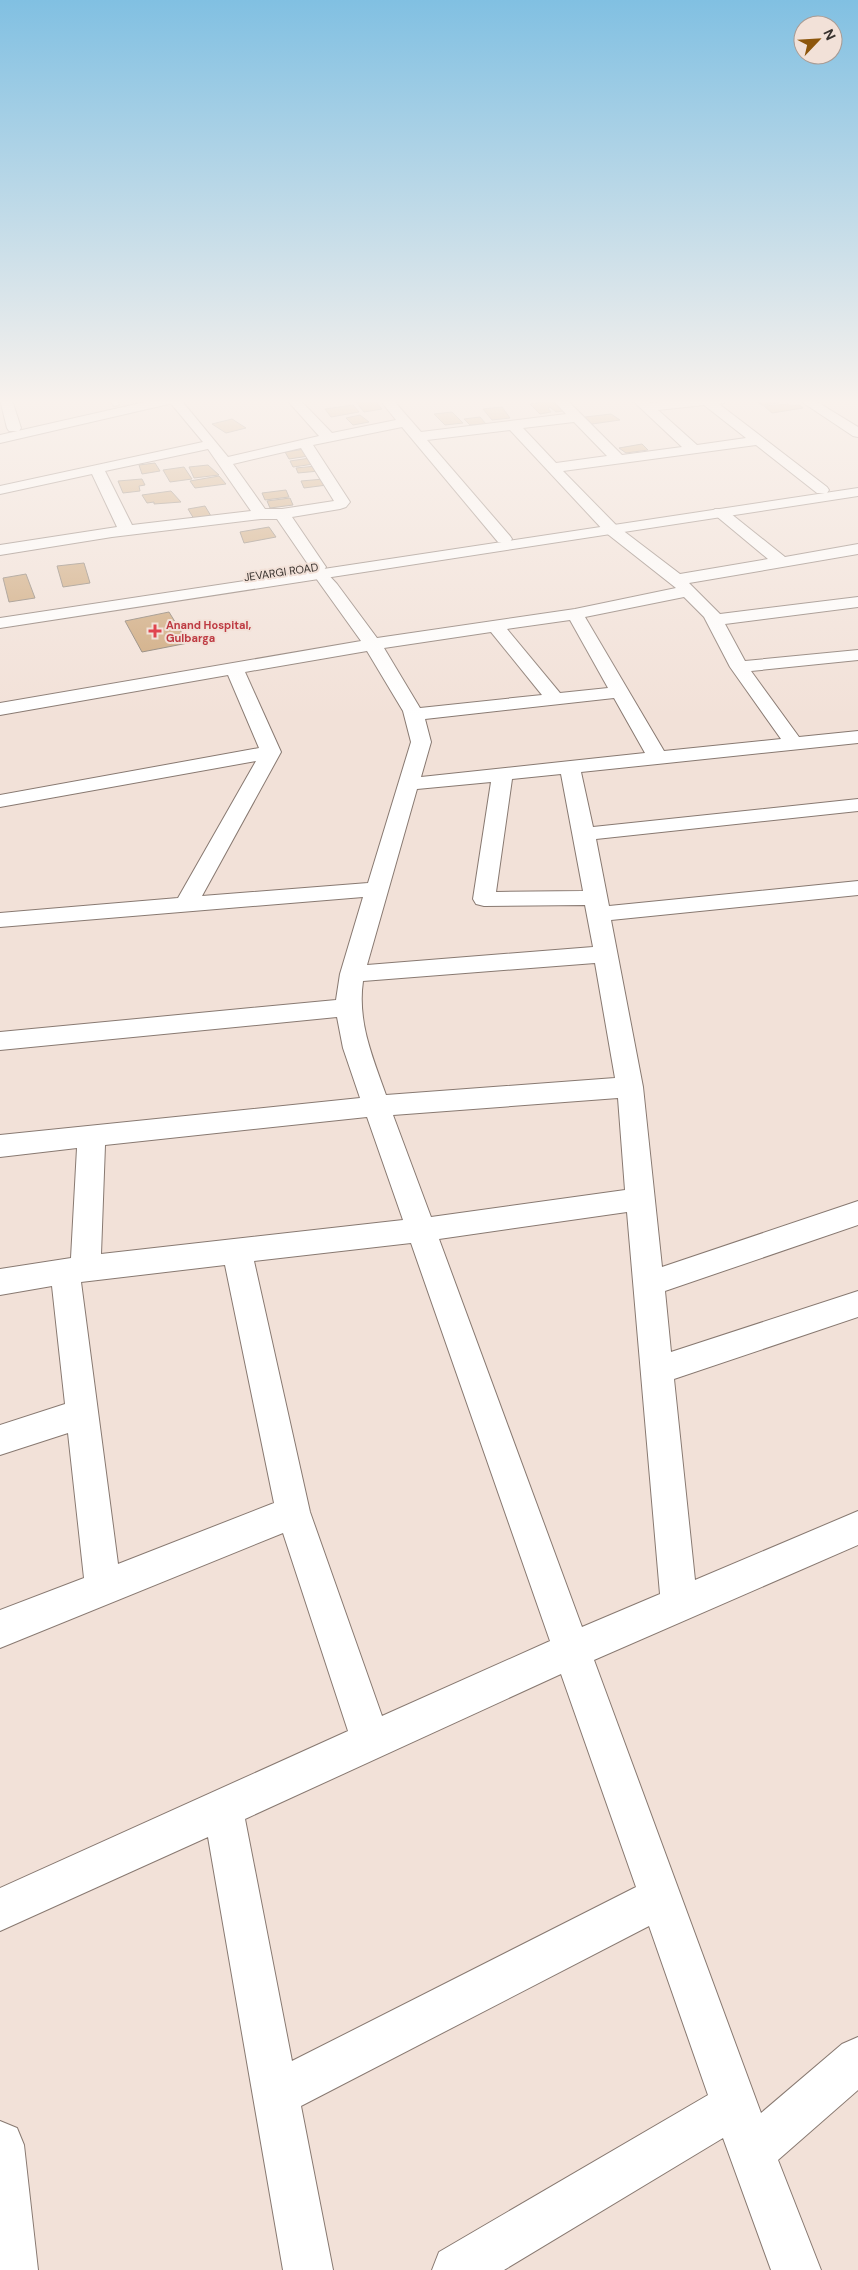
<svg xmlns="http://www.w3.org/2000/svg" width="858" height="2270" viewBox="0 0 858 2270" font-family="'DM Sans',sans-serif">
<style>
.building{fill:#cca578;stroke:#857a6e}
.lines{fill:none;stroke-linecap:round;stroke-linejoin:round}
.service-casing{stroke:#887971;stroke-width:2}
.minor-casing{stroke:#887971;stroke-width:2}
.tertiary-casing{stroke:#887971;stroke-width:2}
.secondary-casing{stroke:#887971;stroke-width:2}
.primary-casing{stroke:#887971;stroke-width:2}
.service{fill:#fff;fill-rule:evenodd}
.minor{fill:#fff;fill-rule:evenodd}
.tertiary{fill:#fff;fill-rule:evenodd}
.secondary{fill:#fff;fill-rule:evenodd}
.primary{fill:#fff;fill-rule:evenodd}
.health-dot{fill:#e0444e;stroke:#f2e1d8;stroke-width:2}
.labels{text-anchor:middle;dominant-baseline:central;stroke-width:4;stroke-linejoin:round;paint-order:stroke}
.far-street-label{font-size:11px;fill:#38322e;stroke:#f2e1d8}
.far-health-label{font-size:11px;font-weight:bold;fill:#be3a42;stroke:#f2e1d8;text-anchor:start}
</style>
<rect width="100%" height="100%" fill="#f2e1d8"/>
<!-- building -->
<path class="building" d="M374,400L382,409L364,412L356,402Z
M755,400H775L779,403L762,405Z
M552,401L563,411L556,412L550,407L548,408L551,412L540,414L530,404Z
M788,404L791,406L799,405L803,408L772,413L764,406Z
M353,405L359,412L331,417L325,409Z
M502,407L510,418L492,420L483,409Z
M452,412L463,423L445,425L434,414Z
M611,414L620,420L592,424L585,417Z
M360,415L369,422L353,425L346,418Z
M480,417L486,424L470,425L464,419Z
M232,419L246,428L226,433L212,424Z
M642,444L648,450L626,453L619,448Z
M305,449L309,456L289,459L285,452Z
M310,458L314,464L293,467L290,461Z
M155,463L160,471L142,474L139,465Z
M208,465L219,475L194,478L189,467Z
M316,466L319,471L298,473L296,468Z
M184,467L192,479L170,482L163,470Z
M219,476L226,484L195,488L190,481Z
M142,479L145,485L139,486L140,491L123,493L118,481Z
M324,479L327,485L304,488L301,481Z
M286,490L289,497L265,500L262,493Z
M171,491L181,502L154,504V502L147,503L142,495Z
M290,498L293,505L270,508L267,501Z
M205,506L211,516L194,519L188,509Z
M269,527L276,537L244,543L240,532Z
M84,563L90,583L63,587L57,566Z
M26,574L35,598L9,602L3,578Z
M169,612L188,643L142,652L125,621Z"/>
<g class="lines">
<defs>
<path id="service" d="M110,400H116L119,405L114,406Z"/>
<path id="minor" d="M0,400H12L21,428L19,431H9L7,428Z
M168,400H181L228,457L319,436L287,400H300L332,433L396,420L380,400H393L421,432L566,414L553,400H567L622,455L682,447L632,400H646L650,403L683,400H725L724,403L719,404L827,487L829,490L827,493H817L756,445L563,471L617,526L680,574L768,559L715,515L712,512L715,509H725L785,557L858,544V554L689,583L720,614L858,597V607L725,624L745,661L858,650V660L751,671L799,737L858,731V743L581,772L593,827L858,799V811L596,839L609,906L858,881V895L611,920L643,1087L662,1267L858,1201V1225L665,1291L671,1352L858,1291V1317L674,1379L695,1580L858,1511V1545L594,1660L761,2113L842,2044L858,2037V2090L778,2160L821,2270H771L723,2138L504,2270H432L439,2252L708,2095L649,1926L301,2106L333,2270H283L208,1837L0,1931V1888L348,1731L283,1533L0,1648V1610L84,1578L68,1433L0,1455V1425L65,1404L52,1286L0,1295V1269L71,1258L77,1148L0,1157V1135L360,1098L343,1048L337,1017L0,1050V1032L336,1000L340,974L363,897L0,927V913L178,898L256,761L0,807V795L259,748L228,675L0,715V703L361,641L313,574L315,571L312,570L277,519H261L112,537L0,555V545L117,527L92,474L0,494V486L203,442ZM704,405L746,438L697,445L658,410ZM574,422L607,456L556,463L523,428ZM402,427L498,542H510L512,539L510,536L427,440L510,430L605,532L676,588L575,609L377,638L337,584L324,570L326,567L292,517L340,509L346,507L350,502L313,445ZM301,448L334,501L282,509H265L233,464ZM208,449L251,511L132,525L105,471ZM684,597L704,617L730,667L781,739L664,751L585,617ZM570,620L608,688L560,693L507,629ZM491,632L542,695L420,708L384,648ZM367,651L403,711L411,742L368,883L202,896L281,752L245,672ZM614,698L645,753L421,777L431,742L425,719ZM561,774L583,891L496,892L512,779ZM491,782L473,899L476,904L484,906L585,905L593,947L367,965L417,789ZM595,963L615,1078L386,1095C373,1058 357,1022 363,981ZM618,1098L625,1190L431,1217L393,1115ZM367,1117L403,1220L101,1254L105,1145ZM627,1212L660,1594L582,1627L439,1239ZM411,1243L550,1641L382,1716L310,1512L254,1261ZM225,1265L274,1503L118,1564L81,1282ZM561,1674L636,1887L292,2061L245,1819Z
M0,2121L17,2128L24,2145L38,2270H0Z"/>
<path id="tertiary" d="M799,400H814L858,427V437L853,436Z"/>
<path id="secondary" d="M858,488V496L0,628V618Z"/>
<path id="primary" d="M154,400H176L169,404L0,443V435Z"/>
</defs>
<!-- service casing -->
<use href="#service" class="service-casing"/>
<!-- minor casing -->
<use href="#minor" class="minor-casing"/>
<!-- tertiary casing -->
<use href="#tertiary" class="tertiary-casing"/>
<!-- secondary casing -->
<use href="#secondary" class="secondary-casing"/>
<!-- primary casing -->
<use href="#primary" class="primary-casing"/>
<!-- service -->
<use href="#service" class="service"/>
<!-- minor -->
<use href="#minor" class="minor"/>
<!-- tertiary -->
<use href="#tertiary" class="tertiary"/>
<!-- secondary -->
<use href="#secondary" class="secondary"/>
<!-- primary -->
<use href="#primary" class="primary"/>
</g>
<!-- sky -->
<linearGradient id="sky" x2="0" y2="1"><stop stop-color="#81c0e2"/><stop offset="0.56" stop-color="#f9f2ed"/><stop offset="1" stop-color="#f9f2ed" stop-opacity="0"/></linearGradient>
<rect width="858" height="717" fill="url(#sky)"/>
<!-- markers -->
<path class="health-dot" d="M152.5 623.5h5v5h5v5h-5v5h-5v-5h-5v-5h5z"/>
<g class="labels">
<!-- far-street labels -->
<g class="far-street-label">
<text transform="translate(281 572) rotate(-8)">JEVARGI ROAD</text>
</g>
<!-- far-health labels -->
<g class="far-health-label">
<text x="166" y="625">Anand Hospital,<tspan x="166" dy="13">Gulbarga</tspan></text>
</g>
</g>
<!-- north arrow -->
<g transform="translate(818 40) rotate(65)"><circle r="24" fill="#f2e1d8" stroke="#a89b94"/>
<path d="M0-4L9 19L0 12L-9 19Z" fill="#8d560c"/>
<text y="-8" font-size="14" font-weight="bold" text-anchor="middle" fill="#38322e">N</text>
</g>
</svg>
